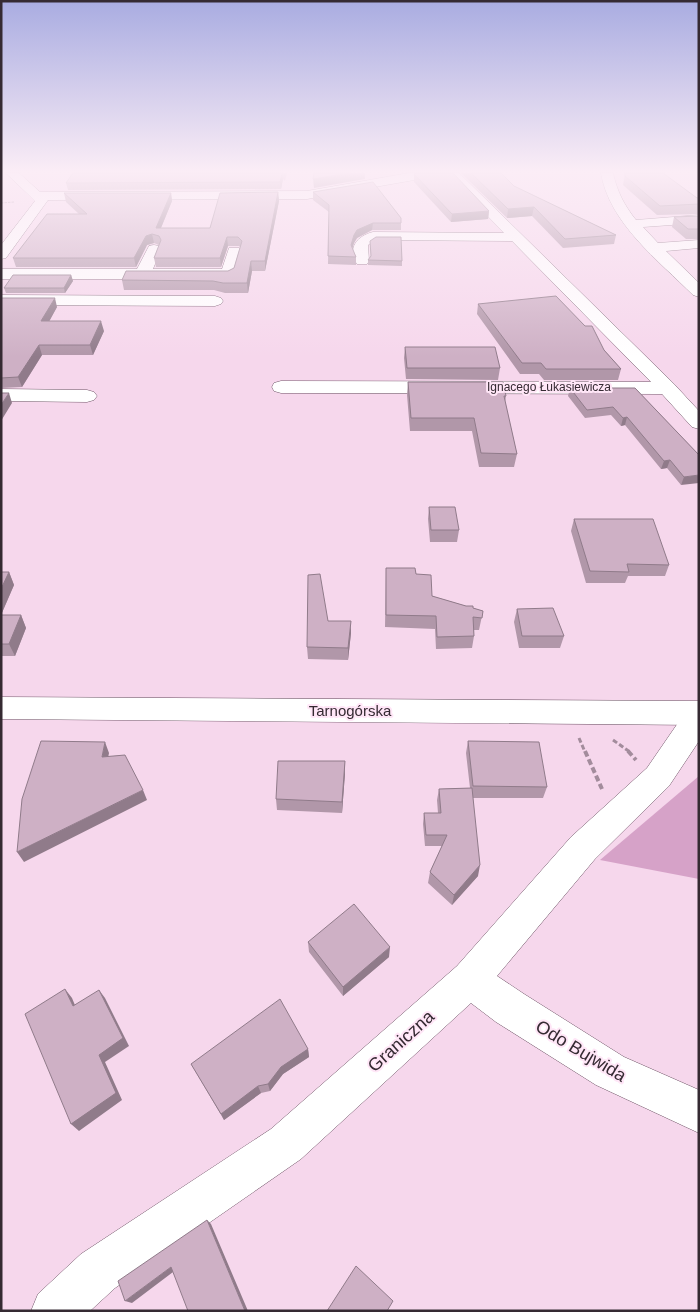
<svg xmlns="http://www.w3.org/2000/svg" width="700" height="1312" viewBox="0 0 700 1312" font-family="Helvetica,sans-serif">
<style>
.green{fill:#d6a2c8}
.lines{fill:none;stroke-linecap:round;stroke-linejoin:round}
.minor-casing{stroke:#6f5567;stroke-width:1}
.major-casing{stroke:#6f5567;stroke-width:1}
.path-far2{stroke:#a38c9c;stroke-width:1;stroke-dasharray:2.5 1;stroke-linecap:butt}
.path-far1{stroke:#a38c9c;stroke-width:3;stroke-dasharray:5 2.5;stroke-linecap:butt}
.path{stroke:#a38c9c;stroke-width:4;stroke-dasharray:6 3;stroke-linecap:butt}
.minor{fill:#fff;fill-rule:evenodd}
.major{fill:#fff;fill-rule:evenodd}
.wall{fill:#b197a9}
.shaded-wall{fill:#907b8a}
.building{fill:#ceb0c5;stroke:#907b8a}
.labels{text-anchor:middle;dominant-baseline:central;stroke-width:4;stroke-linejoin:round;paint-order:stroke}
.far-street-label{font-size:12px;fill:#352a32;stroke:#ffe6f7}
.street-label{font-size:15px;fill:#352a32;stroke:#ffe6f7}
.near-street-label{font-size:18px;fill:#352a32;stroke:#ffe6f7}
</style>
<rect width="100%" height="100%" fill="#f6d7ec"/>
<!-- green -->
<path class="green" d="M699,776V879L600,860Z"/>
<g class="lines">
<defs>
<path id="minor" d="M6,173H19L40,192L307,191L409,173H437L431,177L307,199L48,200L6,258L1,259V245L35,201Z
M446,173H459L674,384L699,411V429L692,427L662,394L281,393L274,391L272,387L274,383L281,381L651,382L512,241L375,240L368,245L369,261L367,264H357C347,248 357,236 373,232L504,233Z
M601,173H613C617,191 624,205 636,220L699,215V223L643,227L658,243L699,240V248L666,251L699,283V297L693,295C659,261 609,223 601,173Z
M154,245L159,246L161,249L153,269H222L229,248H239L241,251L233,277L228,279H1V269H137L149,246Z
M1,295L215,296L221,298L223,301L221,304L215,306L1,305Z
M1,389L87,390L94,392L97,396L94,400L87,402L1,401Z
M699,708V741L669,786L595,859L497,976L524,994L624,1057L699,1090V1133L596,1085L496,1022L471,1003L301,1159L115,1288L90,1311H31L38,1294L81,1254L271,1129L457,966L571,837L647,768L680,720L689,712Z"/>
<path id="major" d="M1,697L699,701V725L1,719Z"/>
</defs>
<!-- minor casing -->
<use href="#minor" class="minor-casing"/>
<!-- major casing -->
<use href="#major" class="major-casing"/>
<!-- path-far2 -->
<path class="path-far2" d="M1,203L14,202"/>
<!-- path-far1 -->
<path class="path-far1" d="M579,738L585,752
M613,740L630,752"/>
<!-- path -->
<path class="path" d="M585,751L602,789
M628,751L636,760"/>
<!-- minor -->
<use href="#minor" class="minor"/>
<!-- major -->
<use href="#major" class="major"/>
</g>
<!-- wall -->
<path class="wall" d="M73,173H287L285,181L283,179L281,189L68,190L66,183Z
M461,173H501L514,186L616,235L614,244L563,248L532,216L507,218Z
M625,173L699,198V214L657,215L623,185Z
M414,174L489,211L488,219L451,222L414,182Z
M278,192L279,201L265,271H252L248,293H225L214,290H124L122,280L228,271L234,268L240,247L239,246H228L221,267H156L154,258L159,245L154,243L147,245L136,267H16L13,258L79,214L66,202L64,193H171L172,201L161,228H210Z
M313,192L401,218V230H372L357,238L354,243L352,248L356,257V265L328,264L329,212L313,200Z
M699,216V239H686L672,227L674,217Z
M370,241L402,261V266L368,265V260L371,256Z
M71,275L73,281L65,293H6L4,288Z
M1,298L57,307L49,321L104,331L93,355H42L22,387L1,388Z
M478,304L604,350L621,369L618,380H544L539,374H520L477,314Z
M405,347L500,368L498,380L406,379L404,358Z
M408,382L506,396L505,402L517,454L514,467H479L472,431H410L407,395Z
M570,388H635L699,455L681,485L667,468L661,469L625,425L621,426L611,415L585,418L568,396Z
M429,507L459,530L457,542H430L428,519Z
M574,519L669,565L665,576H628L625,583H586L571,531Z
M386,568L416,574L432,596L483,611L479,630H474V636L472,648L436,649L435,629L385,627Z
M1,572H9L14,585L1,615H21L26,628L15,656H1Z
M517,609L564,636L560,648H519L514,622Z
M328,621L351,633L348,660L308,659L307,647Z
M468,741L547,787L543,798H473L478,876L452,905L428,883L430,872L442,846H425L423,824L424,813H438L437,800L439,789L470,788L466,753Z
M345,761V773L342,813L277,810L276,799Z
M308,942L389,957L343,996L309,952Z
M308,1049L309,1057L283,1074L270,1091L261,1093L224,1120L191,1064Z"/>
<!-- shaded-wall -->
<path class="shaded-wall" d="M282,173L283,179L281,189L280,182Z
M350,173H365V179L314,188L313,179Z
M278,192L279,201L265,271V261Z
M171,193L172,201L158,235L156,228Z
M534,207L532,216L507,218L508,209Z
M489,211L488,219L451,222L452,214Z
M373,223L372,230L357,238L354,243L351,253V245L354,235L357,230Z
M152,234L154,243L147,245L136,267L134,258L146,236Z
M227,237L228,246L221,267L220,258Z
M251,261L252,271L248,293L247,283Z
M71,275L73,281L65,293L64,288Z
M55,298L57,307L44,331L41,321Z
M101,321L104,331L93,355L90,345Z
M39,345L42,355L22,387L18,377Z
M9,393L12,403L1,421V405Z
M627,417L625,425L621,426L623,418Z
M670,460L667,468L661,469L664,461Z
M699,475V483L681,485L684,477Z
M9,572L14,585L1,615V589Z
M21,615L26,628L15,656L9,644Z
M351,621V633L348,660V648Z
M105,742L109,753L106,768L102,757Z
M345,761V773L342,813V802Z
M143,790L147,800L24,862L17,852Z
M480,865L478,876L452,905L454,895Z
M390,947L389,957L343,996V987Z
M65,989L72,998L79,1015L73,1006Z
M99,990L105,998L129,1046L105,1062L122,1100L79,1131L71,1124L99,1055Z
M308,1049L309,1057L283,1074L270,1091L268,1084L281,1067Z
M258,1086L261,1093L224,1120L221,1114Z
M207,1220L211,1224L248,1311H245Z
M171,1267L177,1269L132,1303L125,1301Z"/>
<!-- building -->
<path class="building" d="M73,173H282L280,182L66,183Z
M314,173H350L313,179Z
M417,173H453L489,211L452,214L414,174Z
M471,173H501L514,186L616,235L565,239L534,207L508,209Z
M625,173H663L697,198H699V204L660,206L625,176Z
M373,182L401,218V223H373L357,230L354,235L351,245L356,257L328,256L329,205L313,192Z
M278,192L265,261H251L247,283H223L213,281L122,280L126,271H228L234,268L242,241L238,237H227L220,258H154L161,240L159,236L152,234L146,236L134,258H13L47,214H87L64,193H171L156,228H210L220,193Z
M699,216V229H688L674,217Z
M376,237H401L402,261L368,260L371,256L370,241Z
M13,275H71L64,288H4Z
M556,296L585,326H592L604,350L621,369H546L541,363H522L478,304Z
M1,298H55L41,321H101L90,345H39L18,377L1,378Z
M405,347H495L500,368H407Z
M408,382H503L506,396H504L517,454L481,453L474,418H411Z
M570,388H635L699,455V475L684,477L670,460L664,461L627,417L623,418L613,407L587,410Z
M1,393H9L1,405Z
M429,507H455L459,530H431Z
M574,519H653L669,565L627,564L629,572L590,571Z
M386,568H415L416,574L431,575L432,596L466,606H473V608L483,611L482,618L473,617L474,636L437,637L436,616L386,615Z
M1,572H9L1,589Z
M320,574L328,621H351L348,648L307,647L308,575Z
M553,608L564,636H522L517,609Z
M1,615H21L9,644H1Z
M41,741L105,742L102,757L125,755L143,790L17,852L22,799Z
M468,741L539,742L547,787L473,786Z
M278,761H345L342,802L276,799Z
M472,788L480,865L454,895L430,872L447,835H426L424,813H441L439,789Z
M354,904L390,947L343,987L308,942Z
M65,989L73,1006L99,990L123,1038L99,1055L116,1093L71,1124L25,1014Z
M280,999L308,1049L281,1067L268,1084L258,1086L221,1114L191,1064Z
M207,1220L245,1311H188L171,1267L125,1301L118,1281Z
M356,1266L393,1301L387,1311H327Z"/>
<!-- sky -->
<linearGradient id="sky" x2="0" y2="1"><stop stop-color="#a9ace1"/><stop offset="0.48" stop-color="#fbedf6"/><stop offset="1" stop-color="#fbedf6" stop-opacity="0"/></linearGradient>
<rect width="700" height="357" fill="url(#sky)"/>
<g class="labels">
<!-- far-street labels -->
<g class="far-street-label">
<text x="549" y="387">Ignacego Łukasiewicza</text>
</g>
<!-- street labels -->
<g class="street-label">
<text x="350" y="710">Tarnogórska</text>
</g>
<!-- near-street labels -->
<g class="near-street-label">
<text transform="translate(401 1041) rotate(-42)">Graniczna</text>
<text transform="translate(581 1051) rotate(31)">Odo Bujwida</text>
</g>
</g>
<!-- border -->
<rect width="700" height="1312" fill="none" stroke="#352a32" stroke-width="5"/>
</svg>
